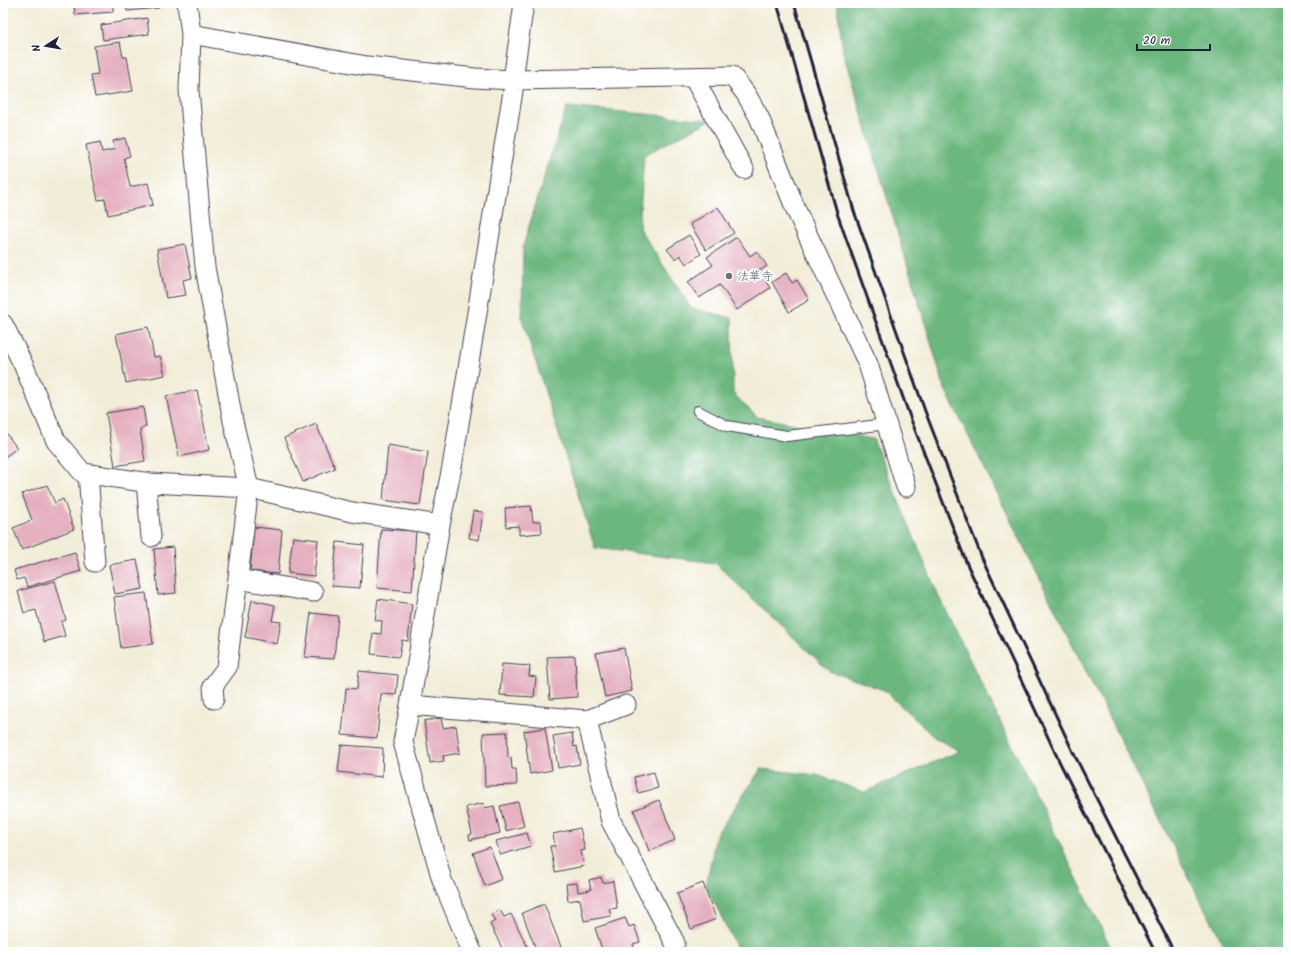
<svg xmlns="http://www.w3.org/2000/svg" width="1291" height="955" viewBox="0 0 1291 955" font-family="Kalam,'Klee One',sans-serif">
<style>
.forest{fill:#6cb77f;stroke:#476c5d}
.building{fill:#e5b1c1}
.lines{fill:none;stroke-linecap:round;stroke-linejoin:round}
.service-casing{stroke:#414053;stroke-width:12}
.minor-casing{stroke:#414053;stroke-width:21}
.service{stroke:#fff;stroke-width:10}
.minor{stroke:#fff;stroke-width:19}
.rail{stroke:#22223b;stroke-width:3}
.worship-dot{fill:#6b7280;stroke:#fff;stroke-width:1.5}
.labels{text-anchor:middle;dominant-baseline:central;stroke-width:3.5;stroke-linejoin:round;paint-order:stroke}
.worship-label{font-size:12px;fill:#5b616d;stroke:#fff;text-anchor:start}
</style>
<rect width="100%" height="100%" fill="#fff"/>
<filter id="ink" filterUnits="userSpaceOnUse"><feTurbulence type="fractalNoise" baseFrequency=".025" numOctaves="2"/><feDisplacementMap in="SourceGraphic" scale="8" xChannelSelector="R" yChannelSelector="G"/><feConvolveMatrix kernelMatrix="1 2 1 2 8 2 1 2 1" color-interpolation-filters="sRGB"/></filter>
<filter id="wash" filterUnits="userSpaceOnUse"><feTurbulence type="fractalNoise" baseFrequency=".012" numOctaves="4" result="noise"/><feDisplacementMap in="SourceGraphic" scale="16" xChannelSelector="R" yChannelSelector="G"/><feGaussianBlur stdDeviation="0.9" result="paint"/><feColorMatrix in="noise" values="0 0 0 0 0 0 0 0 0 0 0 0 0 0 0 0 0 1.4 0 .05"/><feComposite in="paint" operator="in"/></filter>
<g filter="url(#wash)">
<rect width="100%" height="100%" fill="#f2edd8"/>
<!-- forest -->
<path class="forest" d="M837,3H1288V952H1228L1197,894L945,389L843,52Z
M567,107L711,120L644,155L639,228L691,308L732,318L733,393L757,417L873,439L938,595L1113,952H739L706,886L716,835L761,769L817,775L864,792L960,751L935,738L884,690L829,671L715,563L595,548L522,319L523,246L549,161Z"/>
<g id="blocks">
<!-- building -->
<path class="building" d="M74,3H113V12L75,15Z
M126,3H159V8L127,11Z
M147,18L149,34L103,40L101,25Z
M120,42L123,57H127L133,91L95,97L91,75L98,74L94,46Z
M125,138L130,156L124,158L130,187L148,183L153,205L108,215L105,199L98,200L86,145L100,142L102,152L115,149L113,141Z
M718,207L734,233L706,250L690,224Z
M689,235L701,254L686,264L680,255L675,259L667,249Z
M737,237L750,256L757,251L767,266L759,271L770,288L737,310L720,285L699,298L688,282L713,265L707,257Z
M185,244L192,278L183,280L186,295L166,298L157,249Z
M786,273L792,283L797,280L809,300L789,312L772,282Z
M148,327L154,357L160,356L165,375L126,383L116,334Z
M197,390L209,450L179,457L166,396Z
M143,407L146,426L140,430L145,461L115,466L106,413Z
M316,424L335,468L303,482L284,438Z
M3,429L17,448L3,458Z
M388,445L428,452L420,505L383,500Z
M47,485L55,503L63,499L74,529L22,550L13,528L32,520L22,494Z
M531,506L533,522L541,521L542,533L519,535V526L506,527L505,508Z
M473,511L483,512L479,540L469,538Z
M254,527L282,530L278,574L250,571Z
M381,529L416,531L412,591L377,588Z
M293,537L318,540L314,576L288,573Z
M337,542L364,545L360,588L332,586Z
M173,547L176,593L158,595L154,549Z
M75,552L81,571L27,587L24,578L17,580L14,570Z
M137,560L143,589L115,594L109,565Z
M55,581L66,620L61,622L65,636L44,642L36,610L24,613L18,591Z
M146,593L153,644L121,648L114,597Z
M378,599L412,604L408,641L402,640L399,657L371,654L373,633L381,634L382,621L375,620Z
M252,600L275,605L272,621L281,622L277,644L245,637Z
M311,613L338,616L334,659L305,657Z
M624,648L632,691L605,697L596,653Z
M575,656L577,697L550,699L547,657Z
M502,664L530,666L529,676L536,677L534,697L500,695Z
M359,671L398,675L396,695L381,694L377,738L342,735L346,688L357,689Z
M441,718L443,728L456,726L460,753L443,756L444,761L430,763L424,721Z
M545,728L552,770L530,774L524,731Z
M507,732L508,758L511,757L512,769H516L517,785L485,786L483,733Z
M572,733L574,747L577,746L580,764L558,768L553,736Z
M341,745L383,748L382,777L338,772Z
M654,772L658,788L638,793L634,777Z
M659,800L675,840L649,851L634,810Z
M518,802L524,826L506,831L500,806Z
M484,803L485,808L494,806L500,833L470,840L469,835L472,834L466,807Z
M580,828L585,850L581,851L584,866L555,872L550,846H555L553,834Z
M527,833L531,846L500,855L496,841Z
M490,847L502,879L485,886L473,853Z
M601,877L603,883L613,881L617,908L609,909L611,916L584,921L580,899L568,901L566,884L577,883L578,892L591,890L589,880Z
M703,883L716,919L691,929L677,893Z
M544,904L563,952H537L522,913Z
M500,910L504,917L511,914L530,952H504L490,924L495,921L491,914Z
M625,918L629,927L634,925L640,942L633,944L635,951L603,952L595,928Z"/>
</g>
</g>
<g filter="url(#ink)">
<use href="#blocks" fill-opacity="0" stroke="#414053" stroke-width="1"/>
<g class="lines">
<defs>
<path id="service" d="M698,411L727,426L787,436L887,424"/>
<path id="minor" d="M187,3L191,34L189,90L205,267L233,421L249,488L227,667L213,686L214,699
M191,34L367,66L475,78L513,80L732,76L746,94L759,117L796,210L868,364L906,487
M693,77L744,169
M3,324L23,364L56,441L83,473L150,483L249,488L352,512L440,525
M88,474L95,562
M146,482L151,537
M238,579L313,592
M410,705L587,720L611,821L675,943
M587,720L626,705
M472,952L442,880L403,742L410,705L440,525L452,467L513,91V80L524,3"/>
</defs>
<!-- service casing -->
<use href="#service" class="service-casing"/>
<!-- minor casing -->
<use href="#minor" class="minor-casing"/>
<!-- service -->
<use href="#service" class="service"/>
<!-- minor -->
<use href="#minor" class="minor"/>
<!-- rail -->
<path class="rail" d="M777,3L838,216L910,417L967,564L1060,763L1155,952
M794,3L854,211L925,411L982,558L1075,756L1174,952"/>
</g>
</g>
<!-- markers -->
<circle class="worship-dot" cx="729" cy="276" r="4"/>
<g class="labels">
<!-- worship labels -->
<g class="worship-label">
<text x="737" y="276">法華寺</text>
</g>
</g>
<!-- margin -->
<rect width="1291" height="955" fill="none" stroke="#fff" stroke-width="16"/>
<!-- north arrow -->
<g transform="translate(46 46) rotate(258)" stroke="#ffffff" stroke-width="3" paint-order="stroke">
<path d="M0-3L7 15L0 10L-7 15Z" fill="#22223b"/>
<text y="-6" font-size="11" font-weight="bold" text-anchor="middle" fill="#22223b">N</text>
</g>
<!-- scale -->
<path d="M1137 44v6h73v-6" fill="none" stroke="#22223b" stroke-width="2"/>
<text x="1143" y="44" font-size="12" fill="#22223b" stroke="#ffffff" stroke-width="3" paint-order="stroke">20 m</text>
</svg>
